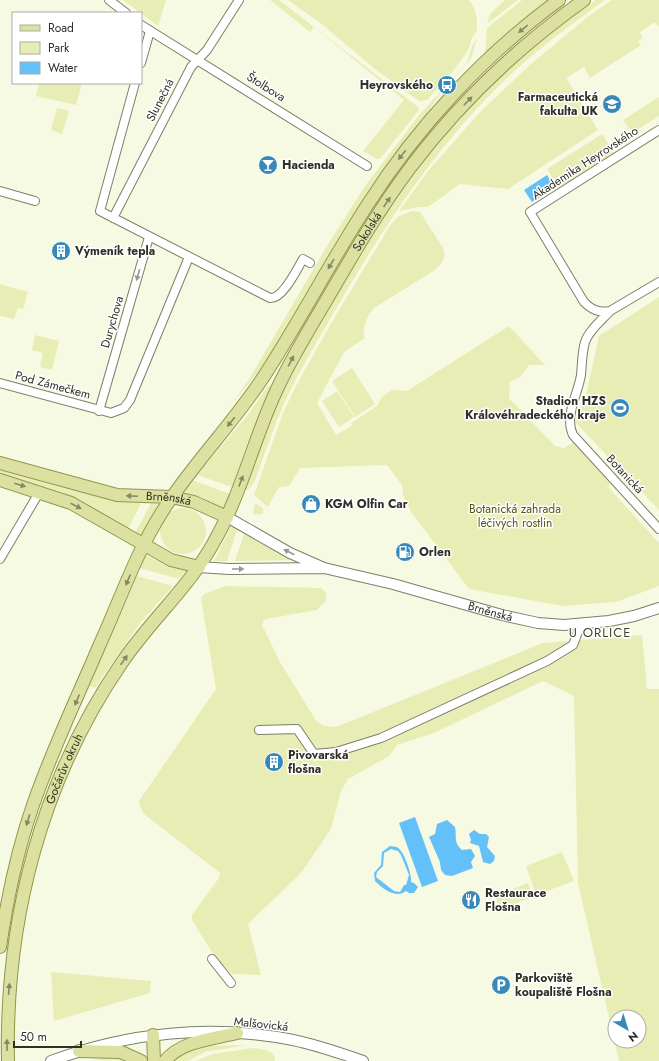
<svg xmlns="http://www.w3.org/2000/svg" width="659" height="1061" viewBox="0 0 659 1061" font-family="Jost,sans-serif">
<style>
.green{fill:#e7edb4;fill-rule:evenodd}
.water{fill:#64c0f9;fill-rule:evenodd}
.lines{fill:none;stroke-linecap:round;stroke-linejoin:round}
.minor-casing{stroke:#7c7f6a;stroke-width:10}
.tertiary-casing{stroke:#7c7f6a;stroke-width:12}
.primary-casing{stroke:#90964d;stroke-width:14}
.minor{stroke:#fff;stroke-width:8}
.tertiary{stroke:#fff;stroke-width:10}
.primary{stroke:#dce1a1;stroke-width:12}
.oneway{fill:#858864}
.oneway2{fill:#969792}
.labels{text-anchor:middle;dominant-baseline:central;stroke-width:3;stroke-linejoin:round;paint-order:stroke}
.poi-label{font-size:12px;font-weight:bold;fill:#2e2f26;stroke:#fff;text-anchor:start}
.street-label{font-size:12px;fill:#2e2f26;stroke:#fff}
.park-label{font-size:12px;fill:#535710;stroke:#fff}
.neighbourhood-label{font-size:13px;letter-spacing:1px;fill:#3f412e;stroke:#fff}
</style>
<rect width="100%" height="100%" fill="#f7fae2"/>
<!-- green -->
<path class="green" d="M123,0H166L158,26Z
M270,0H279L418,107L419,110L380,159H377L363,151L404,100L314,27L310,32Z
M288,0H469C477,9 477,20 477,31C470,38 471,46 466,53C455,70 441,85 427,100L419,101L375,69L323,25Z
M505,0H518L487,24L490,14Z
M522,0H551L485,53L487,28Z
M596,0H605C571,25 536,50 505,80C436,146 385,225 337,307C318,341 296,375 281,411C271,435 263,459 254,483L248,490H244C253,466 261,442 271,418C289,375 313,335 336,296C405,177 479,77 596,0Z
M612,0H659V27L655,22L640,32L643,38L638,41L641,45L590,78L584,67L566,78L598,130L508,189L460,184L428,207H419L399,211L428,171L481,111L530,65L590,15Z
M477,38L471,59L440,94L419,125L393,156L337,240L263,366L230,406L248,381L327,246L365,186L419,115L466,64L473,44Z
M39,83H82L76,105L36,96Z
M659,97V116L632,133L623,120Z
M57,108L69,111L62,134L51,130Z
M602,134L614,153L559,188L547,169Z
M411,211L420,212L443,248C447,258 442,263 435,270L374,308C368,314 361,329 365,338L344,352L317,403L336,435L353,425L351,423L377,406L382,397L392,390L407,391L509,326L545,365H529L520,377L510,382L509,398L555,446L564,448L574,442L609,481V488L659,543V586L616,602L563,606L469,589L412,513L403,496L402,485L387,465L300,468L289,486L279,487L268,507L254,495L283,413L295,388L330,325L391,224L398,217Z
M0,284L28,292L23,309L18,308L14,319L0,316Z
M659,297V510L575,422L586,395L599,336Z
M35,335L59,341L52,370L40,367L43,353L32,350Z
M352,368L375,404L355,417L332,381Z
M268,386L271,387L249,438L232,487L197,475L247,416Z
M337,391L354,417L339,427L322,401Z
M0,468L123,501L141,503L128,529L111,518L62,492L0,474Z
M192,480L230,494L224,510L204,498L182,492Z
M151,503L158,504L142,537L135,533Z
M255,503L263,508V514H253Z
M160 531a23 23 0 1 1 46 0a23 23 0 1 1-46 0Z
M231,526L237,530L227,561H214Z
M244,534L292,559L293,560L235,561Z
M145,555L170,567L187,570L179,579L139,568Z
M137,576L173,586L141,622L95,688L89,686Z
M226,586L321,588L326,593V601L317,610L266,619L263,621L262,625L281,664L317,722L324,726L336,727L543,643L642,635L647,689H659V1061H619L578,883L574,696L543,681L434,733L397,745L389,756L348,779L341,791L331,829L301,873L248,924L261,975L232,974L215,957L192,920V915L219,878L220,873L144,814L140,806L139,801L216,689L201,598L204,594ZM615,1017H639V1041H615Z
M562,852L574,881L536,895L526,866Z
M528,883L533,897L500,909L495,896Z
M51,972L151,981L150,993L54,1021Z
M247,1045L205,1052L188,1061H171C190,1043 221,1046 247,1045Z
M252,1048C261,1049 275,1049 275,1061H195L213,1054Z
M123,1055L136,1061L93,1060L106,1056Z"/>
<!-- water -->
<path class="water" d="M547,175L555,188L532,202L524,190Z
M415,817L438,881L422,887L399,823Z
M447,820L455,827C457,835 453,843 462,850L471,849L475,856L471,862L473,868L452,876L445,875L441,870L440,862L429,837L435,834L437,824Z
M474,830L480,834H486L489,837L487,847L495,856L494,861L490,864L483,862L479,846L470,843L471,840L469,834Z
M390,846L397,847C404,851 412,874 411,882L414,883L418,887L414,893H409L406,891C396,899 383,889 375,881L374,873L381,865L382,852ZM391,849L398,851L401,855L409,875L406,885H404L400,892L394,891L376,877L377,872L383,866L384,853Z"/>
<g class="lines">
<defs>
<path id="minor" d="M109,0L126,13
M141,25L367,166
M141,63L150,31
M135,83L100,211L270,298C283,299 297,269 303,259L310,263
M659,130L530,212L584,302C592,310 599,313 610,311L659,282
M0,191L35,201
M113,218L191,67L207,50L239,0
M610,311C602,320 589,330 585,342C582,352 582,365 581,375C578,394 564,416 573,435L659,529
M0,383L111,413L124,408L130,400L189,257
M99,411L149,237
M0,559L40,491
M259,730L297,729L314,754L336,752L381,738L547,661L573,645L581,624
M212,959L231,983"/>
<g id="tertiary">
<path d="M227,517L290,553L324,568"/>
<path id="s1" d="M199,567L229,569L324,568L393,584L502,615L538,623L564,625L609,621L634,616L659,608"/>
<path d="M51,1061C128,1032 212,1024 293,1040C317,1045 340,1053 363,1061"/>
</g>
<g id="primary">
<path id="s2" d="M0,463L117,495L171,497L194,502L227,517"/>
<path d="M0,480L71,503L171,560L199,567"/>
<path d="M0,947C7,899 17,851 33,805C52,750 77,698 100,644C120,600 136,553 162,512C193,463 235,422 266,373C302,317 332,259 368,204C418,126 484,55 559,0"/>
<path d="M153,1035L154,1061"/>
<path d="M79,1051L121,1052L141,1061"/>
<path id="s3" d="M8,1061C5,919 42,778 123,661C151,620 190,586 214,542C242,493 254,437 278,387C293,355 312,325 330,294C355,251 380,208 410,168C459,103 518,47 584,0"/>
<path d="M165,1061C181,1041 212,1039 237,1033"/>
</g>
</defs>
<!-- minor casing -->
<use href="#minor" class="minor-casing"/>
<!-- tertiary casing -->
<use href="#tertiary" class="tertiary-casing"/>
<!-- primary casing -->
<use href="#primary" class="primary-casing"/>
<!-- minor -->
<use href="#minor" class="minor"/>
<!-- tertiary -->
<use href="#tertiary" class="tertiary"/>
<!-- primary -->
<use href="#primary" class="primary"/>
</g>
<!-- one-way arrows -->
<defs><path id="oneway-solid" d="M-6-.8H1V-3.2L6.5 0L1 3.2V.8H-6Z"/></defs>
<g class="oneway">
<use href="#oneway-solid" transform="translate(523 29) rotate(141)"/>
<use href="#oneway-solid" transform="translate(468 101) rotate(-46)"/>
<use href="#oneway-solid" transform="translate(402 155) rotate(128)"/>
<use href="#oneway-solid" transform="translate(387 202) rotate(-56)"/>
<use href="#oneway-solid" transform="translate(331 264) rotate(121)"/>
<use href="#oneway-solid" transform="translate(291 361) rotate(-62)"/>
<use href="#oneway-solid" transform="translate(231 422) rotate(129)"/>
<use href="#oneway-solid" transform="translate(241 481) rotate(-70)"/>
<use href="#oneway-solid" transform="translate(20 485) rotate(16)"/>
<use href="#oneway-solid" transform="translate(132 496) rotate(-177)"/>
<use href="#oneway-solid" transform="translate(76 506) rotate(27)"/>
<use href="#oneway-solid" transform="translate(128 580) rotate(113)"/>
<use href="#oneway-solid" transform="translate(124 660) rotate(-55)"/>
<use href="#oneway-solid" transform="translate(77 700) rotate(113)"/>
<use href="#oneway-solid" transform="translate(28 820) rotate(107)"/>
<use href="#oneway-solid" transform="translate(9 989) rotate(-85)"/>
<use href="#oneway-solid" transform="translate(7 1045) rotate(-91)"/>
</g>
<g class="oneway2">
<use href="#oneway-solid" transform="translate(138 275) rotate(106)"/>
<use href="#oneway-solid" transform="translate(289 552) rotate(-153)"/>
<use href="#oneway-solid" transform="translate(238 569)"/>
</g>
<!-- icons -->
<defs>
<symbol id="bus-disc" viewBox="-11 -11 22 22"><circle r="9.5" fill="#3689b9" stroke="#fff"/><path d="M-5-6H5V4H4V6H2V4H-2V6H-4V4H-5ZM-3.5-4V0h7V-4ZM-3.5 1.2v1.5H-2V1.2ZM2 1.2v1.5H3.5V1.2Z" fill="#fff"/></symbol>
<symbol id="university-disc" viewBox="-11 -11 22 22"><circle r="9.5" fill="#3689b9" stroke="#fff"/><path d="M0-5L7-2L0 1L-7-2ZM-4 1L0 2.5L4 1V4Q0 6-4 4Z" fill="#fff"/></symbol>
<symbol id="bar-disc" viewBox="-11 -11 22 22"><circle r="9.5" fill="#3689b9" stroke="#fff"/><path d="M-6-5H6L.8 .8V4.5H3.5V6h-7V4.5H-.8V.8Z" fill="#fff"/></symbol>
<symbol id="building-disc" viewBox="-11 -11 22 22"><circle r="9.5" fill="#3689b9" stroke="#fff"/><path d="M-4-6H4V6H1V3H-1V6H-4ZM-2.5-4.3h1.7v1.8h-1.7ZM.8-4.3h1.7v1.8H.8ZM-2.5-1h1.7V.8h-1.7ZM.8-1h1.7V.8H.8Z" fill="#fff"/></symbol>
<symbol id="stadium-disc" viewBox="-11 -11 22 22"><circle r="9.5" fill="#3689b9" stroke="#fff"/><path d="M0-5a6.5 5 0 1 0 0 10a6.5 5 0 1 0 0-10ZM-3.5-1.8h7v3.6h-7Z" fill="#fff"/></symbol>
<symbol id="shop-disc" viewBox="-11 -11 22 22"><circle r="9.5" fill="#3689b9" stroke="#fff"/><path d="M-5-2.5h2.3a2.7 3.5 0 0 1 5.4 0H5L5.5 6h-11ZM-1.5-2.5h3a1.5 2.3 0 0 0-3 0Z" fill="#fff"/></symbol>
<symbol id="fuel-disc" viewBox="-11 -11 22 22"><circle r="9.5" fill="#3689b9" stroke="#fff"/><path d="M-5.5-6h7V0h2V4h1.3V-2.5L3-4.5l.8-.8L6-3V5H2.5V1h-1V6h-7ZM-4.2-4.7v3.2H.2V-4.7Z" fill="#fff"/></symbol>
<symbol id="restaurant-disc" viewBox="-11 -11 22 22"><circle r="9.5" fill="#3689b9" stroke="#fff"/><path d="M-5-6h1v4h1v-4h1v4h1v-4h1v5L-1.5 .5V6h-2V.5L-5-1ZM5-6V6H3V1.5H1.5Q1.5-4 5-6Z" fill="#fff"/></symbol>
<symbol id="parking-disc" viewBox="-11 -11 22 22"><circle r="9.5" fill="#3689b9" stroke="#fff"/><path d="M-3.5-5.5H1a3.5 3.5 0 0 1 0 7H-1V5.5H-3.5ZM-1-3.4V-.6H.8a1.4 1.4 0 0 0 0-2.8Z" fill="#fff"/></symbol>
</defs>
<g fill-rule="evenodd">
<use href="#bus-disc" x="436" y="74" width="22" height="22"/>
<use href="#university-disc" x="601" y="93" width="22" height="22"/>
<use href="#bar-disc" x="257" y="154" width="22" height="22"/>
<use href="#building-disc" x="50" y="240" width="22" height="22"/>
<use href="#stadium-disc" x="609" y="397" width="22" height="22"/>
<use href="#shop-disc" x="300" y="493" width="22" height="22"/>
<use href="#fuel-disc" x="394" y="541" width="22" height="22"/>
<use href="#building-disc" x="263" y="751" width="22" height="22"/>
<use href="#restaurant-disc" x="460" y="889" width="22" height="22"/>
<use href="#parking-disc" x="490" y="974" width="22" height="22"/>
</g>
<g class="labels">
<!-- poi labels -->
<g class="poi-label">
<text x="433" y="85" text-anchor="end">Heyrovského</text>
<text x="598" y="97" text-anchor="end">Farmaceutická<tspan x="598" dy="14">fakulta UK</tspan></text>
<text x="282" y="165">Hacienda</text>
<text x="75" y="251">Výmeník tepla</text>
<text x="606" y="401" text-anchor="end">Stadion HZS<tspan x="606" dy="14">Královéhradeckého kraje</tspan></text>
<text x="325" y="504">KGM Olfin Car</text>
<text x="419" y="552">Orlen</text>
<text x="288" y="755">Pivovarská<tspan x="288" dy="14">flošna</tspan></text>
<text x="485" y="893">Restaurace<tspan x="485" dy="14">Flošna</tspan></text>
<text x="515" y="978">Parkoviště<tspan x="515" dy="14">koupaliště Flošna</tspan></text>
</g>
<!-- street labels -->
<g class="street-label">
<text transform="translate(266 87) rotate(32)">Štolbova</text>
<text transform="translate(160 100) rotate(-63)">Slunečná</text>
<text transform="translate(585 163) rotate(-33)">Akademika Heyrovského</text>
<text stroke="none"><textPath href="#s3" startOffset="920">Sokolská</textPath></text>
<text transform="translate(112 322) rotate(-74)">Durychova</text>
<text transform="translate(53 385) rotate(15)">Pod Zámečkem</text>
<text transform="translate(625 474) rotate(47)">Botanická</text>
<text stroke="none"><textPath href="#s2" startOffset="173">Brněnská</textPath></text>
<text stroke="none"><textPath href="#s1" startOffset="297">Brněnská</textPath></text>
<text stroke="none"><textPath href="#s3" startOffset="300">Gočárův okruh</textPath></text>
<text transform="translate(261 1024) rotate(6)">Malšovická</text>
</g>
<!-- park labels -->
<g class="park-label">
<text x="515" y="509">Botanická zahrada<tspan x="515" dy="14">léčivých rostlin</tspan></text>
</g>
<!-- neighbourhood labels -->
<g class="neighbourhood-label">
<text x="600" y="632">U ORLICE</text>
</g>
</g>
<!-- legend -->
<rect x="12" y="12" width="130" height="72" fill="#ffffff" stroke="#abaca8"/>
<rect x="20" y="25" width="20" height="6" fill="#dce1a1" stroke="#abaca8"/>
<text x="48" y="32" font-size="12" fill="#2e2f26">Road</text>
<rect x="20" y="42" width="20" height="12" fill="#e7edb4" stroke="#abaca8"/>
<text x="48" y="52" font-size="12" fill="#2e2f26">Park</text>
<rect x="20" y="62" width="20" height="12" fill="#64c0f9" stroke="#abaca8"/>
<text x="48" y="72" font-size="12" fill="#2e2f26">Water</text>
<!-- north arrow -->
<g transform="translate(627 1029) rotate(142)"><circle r="19" fill="#ffffff" stroke="#abaca8"/>
<path d="M0-3L7 15L0 10L-7 15Z" fill="#3689b9"/>
<text y="-6" font-size="11" font-weight="bold" text-anchor="middle" fill="#2e2f26">N</text>
</g>
<!-- scale -->
<path d="M14 1041v6h67v-6" fill="none" stroke="#2e2f26" stroke-width="2"/>
<text x="20" y="1041" font-size="12" fill="#2e2f26" stroke="#ffffff" stroke-width="3" paint-order="stroke">50 m</text>
</svg>
